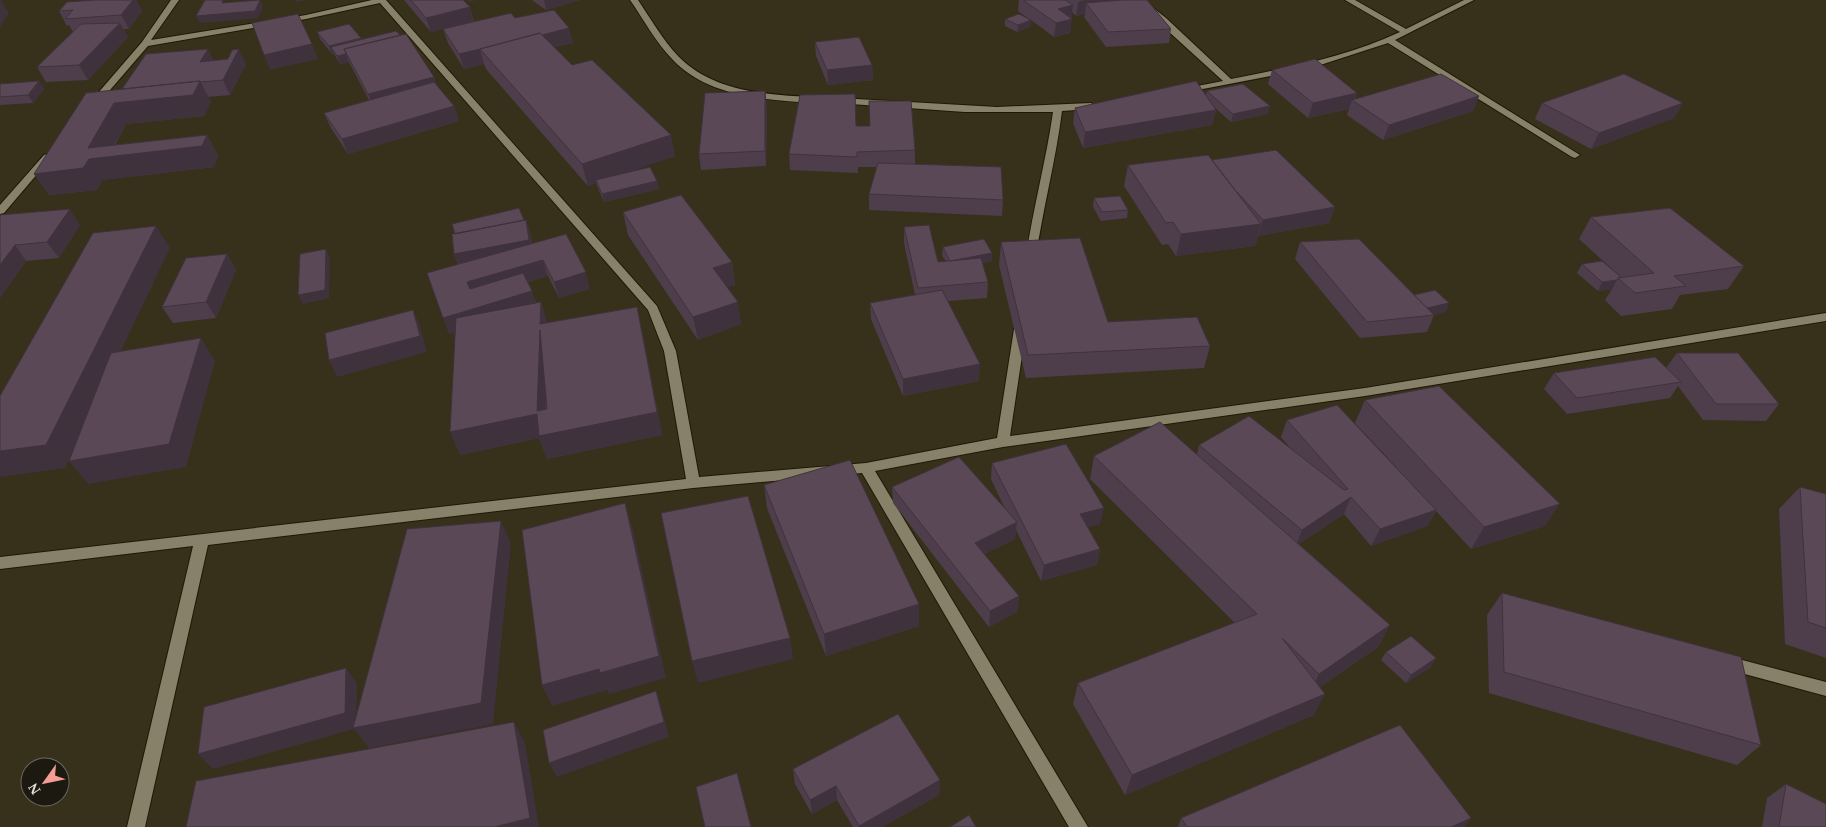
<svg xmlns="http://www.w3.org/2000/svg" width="1826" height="827" viewBox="0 0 1826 827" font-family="'Times New Roman',serif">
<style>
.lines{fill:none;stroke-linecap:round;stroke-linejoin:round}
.minor-casing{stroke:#1e1805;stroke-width:2}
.minor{fill:#888169;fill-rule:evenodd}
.wall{fill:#4e3e4b}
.shaded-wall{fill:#40323d}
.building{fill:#5b4857;stroke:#40323d;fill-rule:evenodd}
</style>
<rect width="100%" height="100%" fill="#37311c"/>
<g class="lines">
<defs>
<path id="minor" d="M171,0H179L151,40L306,15L372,0H386L657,306L676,351L699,477L866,463L997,438L1014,329L1020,325L1026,329L1010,436L1365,388L1826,313V321L1365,396L1003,447L875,471L1088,827H1069L862,473L693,488L208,545L145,827H127L193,546L0,569V557L686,479L664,351L648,310L380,3L306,19L148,46L98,104H92V100L142,42Z
M630,0H638C651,19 662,39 678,56C713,92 767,95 814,97L818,100L814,103C766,100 708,97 673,60C656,43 644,20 630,0Z
M1134,0H1143L1166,18L1231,79C1287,68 1347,57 1400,32L1345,0H1355L1406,29L1464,0H1474L1395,40L1580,155L1575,158L1572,157L1388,43L1308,69L1182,93V89L1223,81Z
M839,98L997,107L1091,103L1095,106L1091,109L1062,111C1056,160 1043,208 1036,257L1031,260L1026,257C1033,208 1046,161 1053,112H965L836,103V99Z
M47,154L50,155V159L4,213L0,214V205L44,155Z
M1727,656L1826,682V696L1722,668L1719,663L1722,658Z"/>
</defs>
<!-- minor casing -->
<use href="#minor" class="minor-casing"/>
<!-- minor -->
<use href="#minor" class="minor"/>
</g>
<!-- wall -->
<path class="wall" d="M96,0H136L142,11L129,29H123L128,37L88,80L46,82L37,67L73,32L69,25L67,26L59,11Z
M404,0H463L470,7L474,21L515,18L573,43L554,47L572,65L675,156L627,172L657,181L659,189L604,202L598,188L596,183L588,186L486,69L484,64L464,69L448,43L443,29L431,32Z
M532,0H580L546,10Z
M1019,0H1147L1171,29L1169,43L1106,47L1084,17L1085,14L1076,16L1072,12L1070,33L1054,37L1031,20L1030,27L1017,32L1005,26V19H1029L1018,11Z
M317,32L362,39L434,77L436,85L454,106L459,121L348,154L331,128L324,113L369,100L349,62L340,64L334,54H332L320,39Z
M815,42L872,65L873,80L828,85L816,56Z
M214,60L246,64L230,95L208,97L211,102L204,116L126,124L115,145L207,135L218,156L214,167L102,180L97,190L49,195L34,174L122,89Z
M1272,70L1357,93L1355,99L1479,96L1473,111L1383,140L1347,115L1349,109L1308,118L1268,84Z
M39,81L44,89L33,103L0,105V84Z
M765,91L767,106L766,166L701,170L699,154Z
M1207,91L1268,114L1231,122L1213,106L1216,110L1212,125L1083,148L1073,123L1075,108L1206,95Z
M1542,103H1683L1674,118L1591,149L1535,119Z
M857,126L915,150V165L1003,200L1002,216L869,210V194L877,167H858V173L790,170L789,154Z
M1212,160L1335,207L1329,223L1258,236L1255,246L1176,256L1168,244L1162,245L1124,186L1128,165Z
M1094,198L1128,210L1127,218L1101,221L1093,207Z
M623,212L732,262L735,285L727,287L741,324L698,340L628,235Z
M0,215L80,225L59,258L26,261L0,298Z
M1591,217L1744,266L1728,289L1680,295L1672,309L1621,316L1605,300L1612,289L1598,291L1577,273L1582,264L1621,277L1579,239Z
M526,220L531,236L532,244L590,289L559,298L548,276L528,282L536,303L541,302L547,323L642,330L662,435L547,459L539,438L460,455L455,332L449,334L458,265L454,254Z
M904,227L938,262L946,261L942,256L943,247L992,261L982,263L988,282L987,298L948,301L979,381L903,396L871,319L870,303L915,295L904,243Z
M1001,242L1108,322L1210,346L1204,368L1026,378L999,265Z
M1300,242L1414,295L1446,312L1433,315H1434L1427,332L1360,338L1295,259Z
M227,254L236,270L216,318L173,323L162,307Z
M1677,353L1779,404L1766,421L1703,420L1678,386L1670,398L1567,414L1544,389L1554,373L1666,368Z
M1365,400L1545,526L1471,549L1436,511L1427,526L1371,546L1344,514L1299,544L1390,625L1378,647L1320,687L1314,715L1125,795L1073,704L1078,683L1235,623L1090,479L1094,456L1197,454L1199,445L1293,451L1281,437L1287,420L1398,469L1355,423Z
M992,463L1100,524L1088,527L1100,549L1097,565L1041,581L1016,530L1015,539L984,554L1019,596L1017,612L989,627L893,503L892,487L1006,511L991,479Z
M764,485L919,604V626L826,656L767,508Z
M1800,487L1826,494V658L1785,644L1779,509Z
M1502,593L1761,745L1737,765L1489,693L1487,615Z
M1386,652L1431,667L1406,683L1381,660Z
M793,769L940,780L939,795L882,827H853L837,800L812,814L795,784Z
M1786,784L1826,827H1762L1767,798Z
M1181,818H1471L1463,827H1178Z"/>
<!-- shaded-wall -->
<path class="shaded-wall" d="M0,0H1L9,13L0,27Z
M133,0H136L142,11L129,29L121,15Z
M260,0L263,7L258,18L200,23L196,16Z
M295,0H307L296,2Z
M468,0H476L469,2Z
M544,0H580L546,10Z
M1085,0H1132L1086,3L1085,14L1076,16L1078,2Z
M1073,5L1070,33L1054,37L1058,9Z
M470,7L474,21L431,32L426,18Z
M1031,20L1030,27L1017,32L1018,25Z
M120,23L128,37L88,80L79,65Z
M569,28L573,43L491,62L480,49Z
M361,38L364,45L331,47L334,54H332L329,46Z
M312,44L318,59L270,70L264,55Z
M208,49L215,63L200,62Z
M239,49L246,64L230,95L223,80Z
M480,49L484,64L464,69L459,54Z
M346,54L349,62L340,64L337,56Z
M872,65L873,80L828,85L827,70Z
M434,77L439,92L374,109L368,94Z
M39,81L44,89L33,103L28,95Z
M200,81L211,102L204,116L126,124L108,156L207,135L218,156L214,167L102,180L97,190L49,195L34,174L88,148L114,103Z
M765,91L767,106L766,166L765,151Z
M1357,93L1354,101L1352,100L1349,109L1308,118L1313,103Z
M1479,96L1473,111L1383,140L1389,125Z
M1683,103L1674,118L1591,149L1599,133Z
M454,106L459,121L348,154L342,139Z
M1270,106L1268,114L1231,122L1233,114Z
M1216,110L1212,125L1083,148L1085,132Z
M671,135L675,156L597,183L596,180V183L588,186L582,164Z
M657,181L659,189L604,202L602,194Z
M1335,207L1329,223L1258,236L1263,220Z
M70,209L80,225L59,258L47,242Z
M526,220L531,236L534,256L460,270L454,254Z
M1261,224L1255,246L1176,256L1181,234Z
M156,226L170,248L65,468L0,477V451Z
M15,245L26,261L0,298V265Z
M326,249L330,258L329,298L303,304L298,295Z
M992,253V261L950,269V261Z
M227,254L236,270L216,318L206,302Z
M543,260L548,276L473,298L467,282Z
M732,262L735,285L716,291L713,268Z
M586,272L590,289L559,298L554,282Z
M1617,280L1612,289L1598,291L1602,282Z
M532,291L537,308L449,334L443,318Z
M541,302L548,325L540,324Z
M738,302L741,324L698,340L693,317Z
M1449,303L1446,312L1429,316L1425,309Z
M637,307L642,330L662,435L547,459L539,438L460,455L450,432L537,414L545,435Z
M413,310L420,326L427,352L337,377L329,360Z
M540,330L547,353L545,434L537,411Z
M201,338L215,361L186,467L88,484L69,461Z
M980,364L979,381L903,396V379Z
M1351,497L1344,514L1296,546L1302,530Z
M625,503L632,526L666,678L609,694L607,690L552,706L542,685Z
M1560,504L1545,526L1471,549L1484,527Z
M1104,508L1100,524L1078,530L1080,514Z
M1436,510L1427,526L1371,546L1380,529Z
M501,521L511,544L493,724L369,748L354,729L213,769L198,754L346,668L357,683L356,727Z
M1017,522L1015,539L974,559L975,543Z
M1100,549L1097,565L1041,581L1044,565Z
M1019,596L1017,612L989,627L990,611Z
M919,604V626L826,656L824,634Z
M1390,625L1378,647L1308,695L1319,674Z
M790,638L793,659L698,683L692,661Z
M1436,658L1431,667L1406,683L1411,675Z
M656,691L661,706L669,737L557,777L549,763Z
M1325,694L1314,715L1125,795L1132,775Z
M514,722L525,743L539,827H494Z
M940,780L939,795L882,827H859V826Z
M836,786L837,800L812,814L810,800Z
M1471,818L1463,827H1451Z"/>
<!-- building -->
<path class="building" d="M96,0H133L121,15L65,19L73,10L59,11L67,2Z
M205,0H223L222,3L260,0L255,11L196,16Z
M411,0H463L470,7L426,18Z
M1023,0H1065L1073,5L1058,9L1072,19L1056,23Z
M1122,0H1147L1171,29L1108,32L1086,3Z
M554,10L569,28L542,35L540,33L480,49L459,54L443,29L511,13L515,18Z
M298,14L312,44L264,55L252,23Z
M1019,14L1031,20L1018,25L1005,19Z
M120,23L79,65L37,67L81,24Z
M349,24L361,38L329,46L317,32Z
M396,31L400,35L344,49L346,54L337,56L331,47Z
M540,33L572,65L592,60L671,135L582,164L480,49Z
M406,34L434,77L368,94L344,49Z
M859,37L872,65L827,70L815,42Z
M208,49L200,62L228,59L232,50L239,49L223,80L201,82L200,81L122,89L146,54Z
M1315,59L1357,93L1313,103L1272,70Z
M1441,74L1479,96L1389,125L1352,100Z
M1624,74L1683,103L1599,133L1542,103Z
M39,81L28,95L0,97V84Z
M200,81L193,95L114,103L88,148L207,135L202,146L89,159L83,168L34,174L86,93Z
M1196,81L1216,110L1085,132L1075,108Z
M434,82L454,106L342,139L324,113Z
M1243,84L1270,106L1233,114L1207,91Z
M765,91V151L699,154L705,93Z
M855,94L856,126H870L869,101H911L915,150L857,152V157L789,154L800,95Z
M1276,150L1335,207L1263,220L1235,190L1212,160Z
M1208,155L1261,224L1181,234L1173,222L1166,223L1128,165Z
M878,163L1001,167L1003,200L869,194Z
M650,167L657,181L602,194L596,180Z
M681,195L732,262L713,268L738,302L693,317L623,212Z
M1120,196L1128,210L1102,212L1094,198Z
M519,208L524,220L455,234L452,224Z
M1670,208L1744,266L1674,276L1686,286L1635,293L1618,278L1654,273L1591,217Z
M70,209L47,242L15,245L0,265V215Z
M526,220L529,240L454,254L452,234Z
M929,225L938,262L981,258L988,282L918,288L904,227Z
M156,226L46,445L0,451V396L93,233Z
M566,234L586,272L554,282L543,260L467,282L470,289L523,273L532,291L443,318L427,273Z
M1080,238L1108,322L1197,317L1210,346L1028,355L1001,242Z
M984,239L992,253L950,261L943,247Z
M1359,239L1434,315L1367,322L1300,242Z
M326,249L325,290L298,295L300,254Z
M227,254L206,302L162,307L186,258Z
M1602,261L1621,277L1618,278L1617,280L1602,282L1582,264Z
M942,290L980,364L903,379L870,303Z
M1435,290L1449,303L1427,308L1414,295Z
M541,302L540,324L637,307L657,412L539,436L537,414L450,432L456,318ZM540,330L547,409L537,411Z
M413,310L420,336L329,360L325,333Z
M201,338L169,444L69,461L111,353Z
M1677,353H1738L1779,404H1716Z
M1655,357L1681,382L1577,398L1554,373Z
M1439,386L1560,504L1484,527L1365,400Z
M1337,405L1436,510L1380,529L1351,497L1302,530L1199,445L1249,416L1344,490L1348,489L1287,420Z
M1160,422L1390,625L1319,674L1282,638L1325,694L1132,775L1078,683L1257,614L1094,456Z
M1066,444L1104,508L1080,514L1100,549L1044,565L992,463Z
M959,457L1017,522L975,543L1019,596L990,611L892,487Z
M850,460L919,604L824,634L764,485Z
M1800,487L1826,494V628L1808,622Z
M748,496L790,638L692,661L661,513Z
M625,503L659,656L600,673L599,669L542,685L522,530Z
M501,521L481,703L353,728L407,529Z
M1502,593L1741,657L1761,745L1504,672Z
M1411,636L1436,658L1411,675L1386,652Z
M346,668L345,713L198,754L204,707Z
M656,691L664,722L549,763L543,730Z
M898,714L940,780L859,826L836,786L810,800L793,769Z
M514,722L530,818L494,827H186L196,781Z
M1400,725L1471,818L1451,827H1187L1181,818Z
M737,773L751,827H705L696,787Z
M1786,784L1826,804V827H1779Z
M969,815L976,827H950Z"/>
<!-- north arrow -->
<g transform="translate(45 782) rotate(237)"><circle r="24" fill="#1b1910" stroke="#6c695f"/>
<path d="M0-4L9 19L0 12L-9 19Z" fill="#f59c95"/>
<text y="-8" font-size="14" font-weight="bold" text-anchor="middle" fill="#e6e2d5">N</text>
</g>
</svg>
